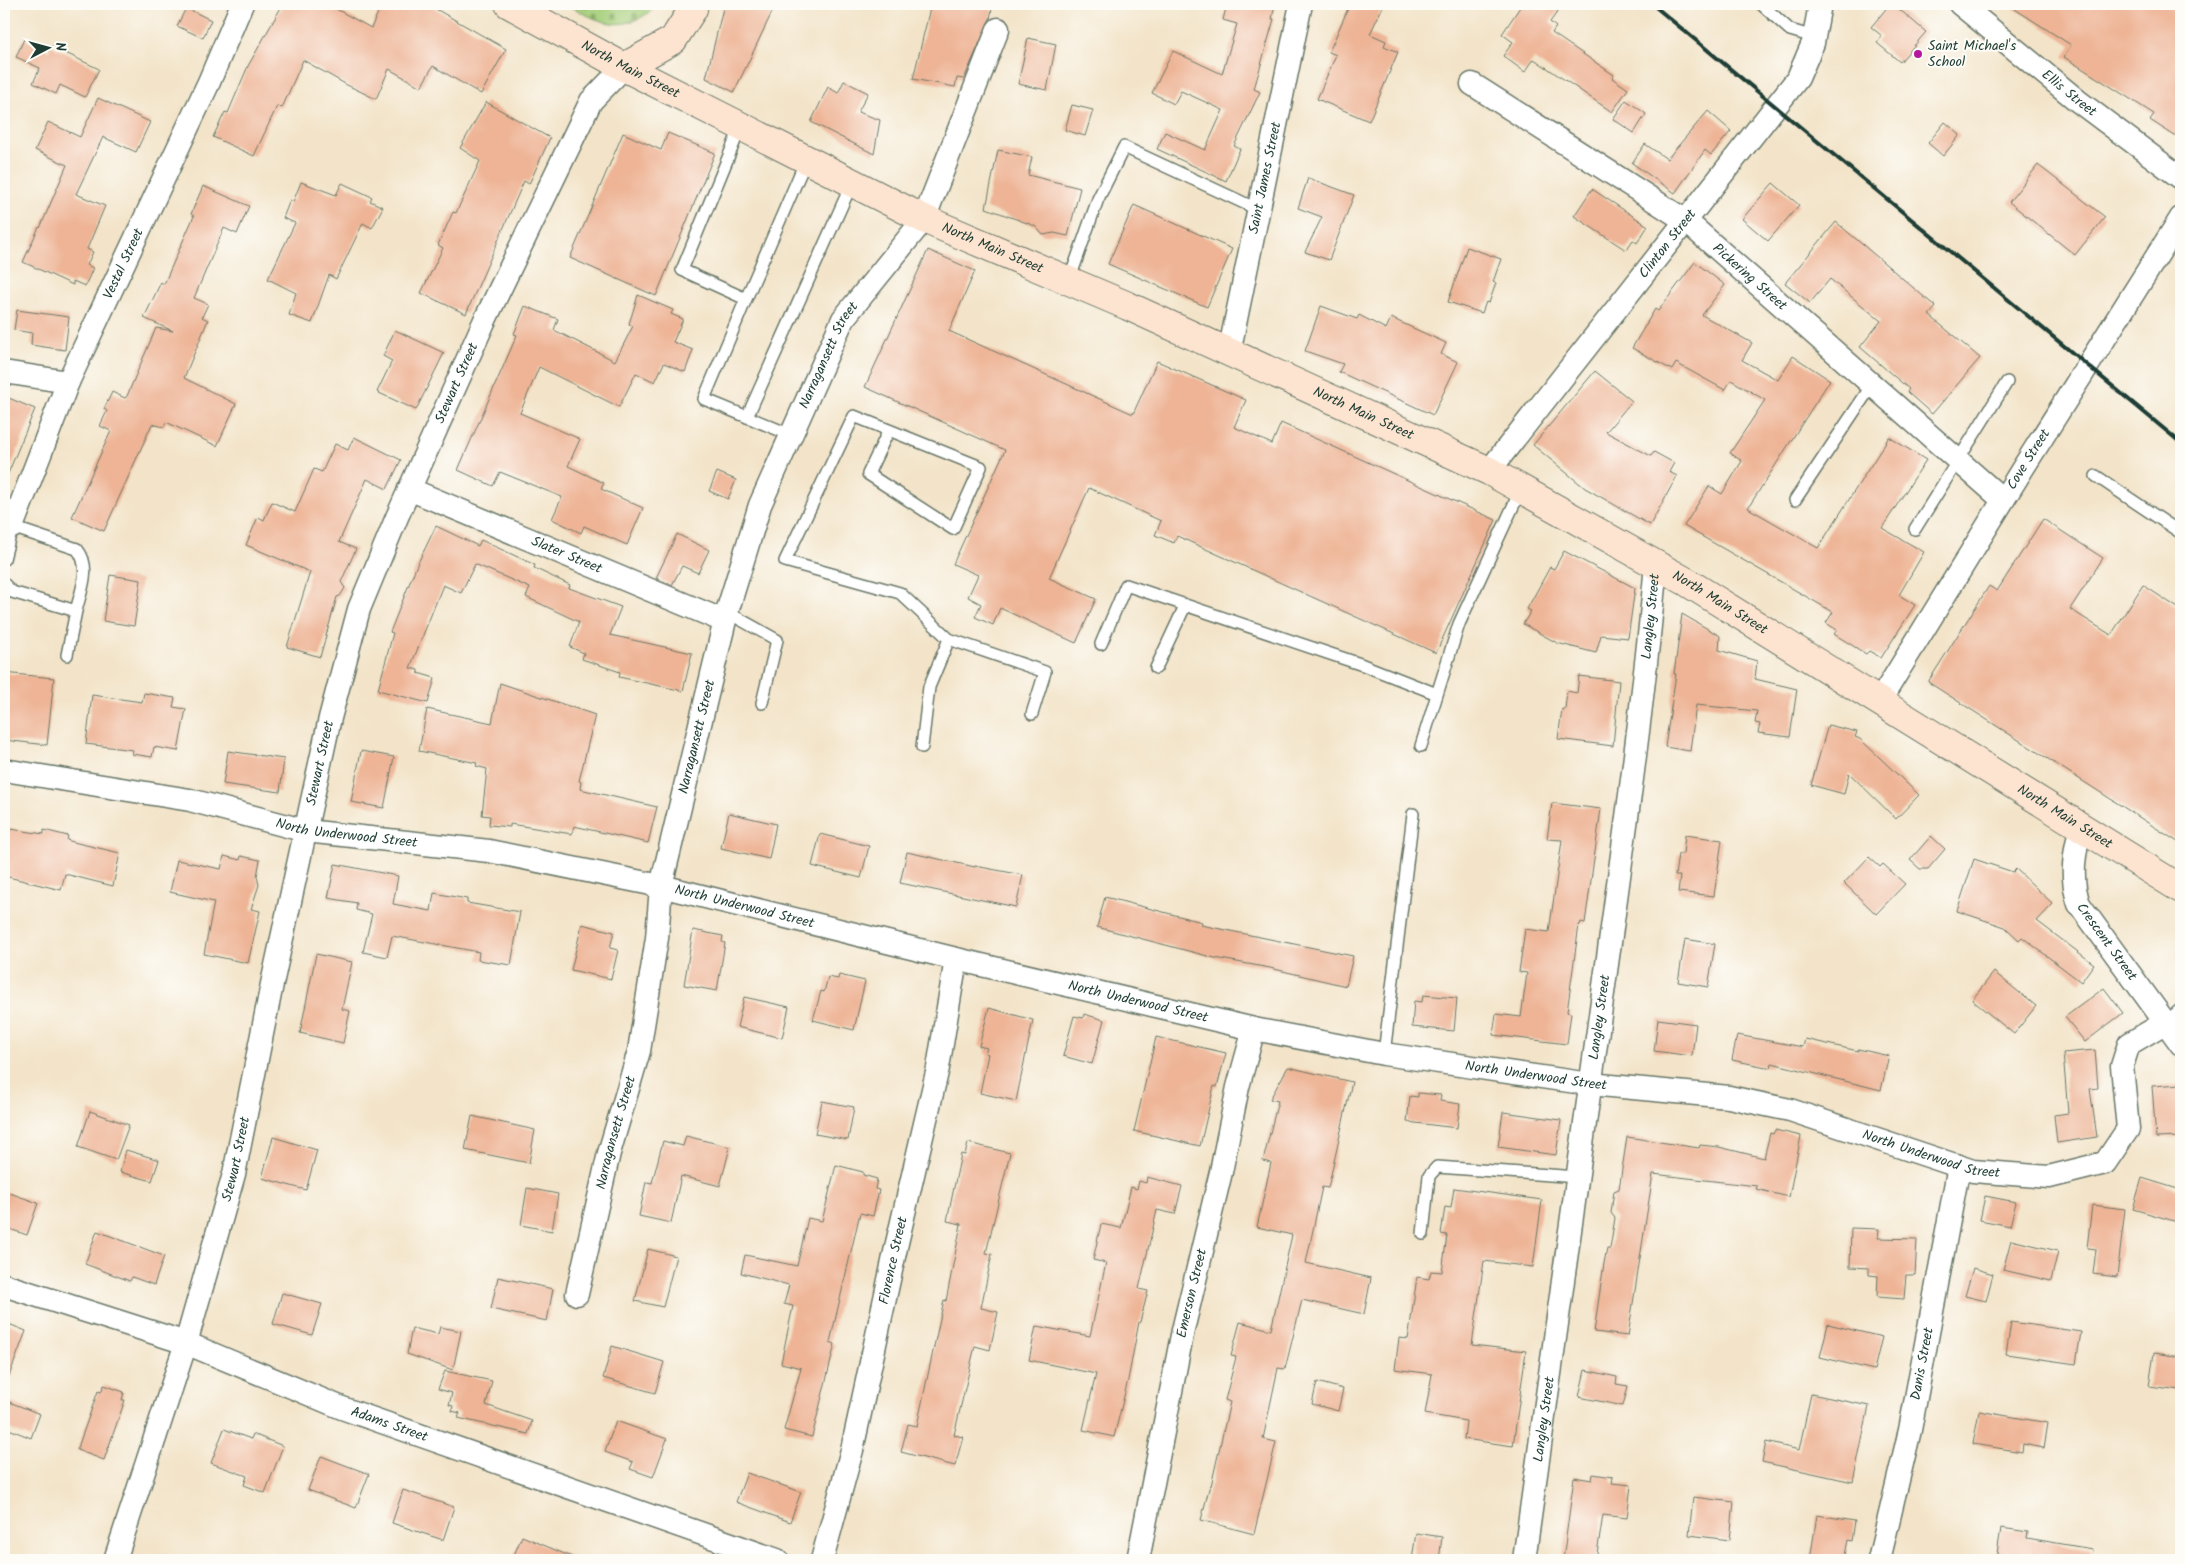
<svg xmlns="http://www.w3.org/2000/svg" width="2185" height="1564" viewBox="0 0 2185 1564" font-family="Kalam,sans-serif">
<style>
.cemetery{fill:url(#cemetery-stones);stroke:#628657}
.building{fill:#eeb495}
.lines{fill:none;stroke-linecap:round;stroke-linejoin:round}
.service-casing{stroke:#697768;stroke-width:14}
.minor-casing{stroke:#697768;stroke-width:25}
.secondary-casing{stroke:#697768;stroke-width:30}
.service{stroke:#fff;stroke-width:11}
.minor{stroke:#fff;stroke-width:22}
.secondary{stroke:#fde4d0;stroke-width:28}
.rail{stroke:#1f3d34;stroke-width:4}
.poi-dot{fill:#b5179e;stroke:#fdfcf7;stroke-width:2}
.labels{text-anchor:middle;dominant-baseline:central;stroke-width:4;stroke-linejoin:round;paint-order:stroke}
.poi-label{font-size:14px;fill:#1f3d34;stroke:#fdfcf7;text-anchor:start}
.street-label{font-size:14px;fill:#1f3d34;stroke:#fdfcf7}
</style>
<defs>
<pattern id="cemetery-stones" width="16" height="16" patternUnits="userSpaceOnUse" patternTransform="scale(1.25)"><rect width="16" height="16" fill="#a6cf7a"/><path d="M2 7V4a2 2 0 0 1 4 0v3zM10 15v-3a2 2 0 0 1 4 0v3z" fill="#87a965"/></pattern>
</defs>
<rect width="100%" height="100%" fill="#fdfcf7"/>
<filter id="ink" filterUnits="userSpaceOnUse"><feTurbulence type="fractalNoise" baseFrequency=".02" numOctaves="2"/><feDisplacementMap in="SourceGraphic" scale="10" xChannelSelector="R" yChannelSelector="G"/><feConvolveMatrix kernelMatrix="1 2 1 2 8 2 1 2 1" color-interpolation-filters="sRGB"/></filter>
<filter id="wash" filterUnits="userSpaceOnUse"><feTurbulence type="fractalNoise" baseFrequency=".0096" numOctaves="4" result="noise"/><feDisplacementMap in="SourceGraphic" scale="20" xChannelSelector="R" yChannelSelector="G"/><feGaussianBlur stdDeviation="1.12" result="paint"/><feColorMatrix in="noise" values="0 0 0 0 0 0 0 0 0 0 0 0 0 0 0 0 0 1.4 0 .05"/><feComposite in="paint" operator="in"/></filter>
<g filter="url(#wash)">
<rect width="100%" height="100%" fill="#f3e4c9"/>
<!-- cemetery -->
<path class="cemetery" d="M567,4H659C626,35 602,25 567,4Z"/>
<g id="blocks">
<!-- building -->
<path class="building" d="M283,4H327L371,28L382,4H427L506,49L481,94L433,66L421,87L389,69L376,99L347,85L303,60L282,108L277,106L254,156L213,137L225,112L228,113L248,66Z
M724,4H776L734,92L706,78Z
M931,4H993L990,19L964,79L957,78L955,87L913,79Z
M1227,4H1275L1272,19H1274L1254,89L1260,92L1234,146L1240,149L1226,181L1157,149L1165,132L1205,150L1223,110L1181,91L1174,104L1152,93L1173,51L1222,74L1237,24L1223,20Z
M1350,4H1384L1370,34L1386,41L1384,46L1398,52L1369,121L1317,99L1336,55L1329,52Z
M1522,4H1563L1550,22L1556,27L1552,33L1614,75L1612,78L1628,89L1612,112L1534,59L1525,72L1503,56L1513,42L1502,34Z
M1890,4H1893L1926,32L1900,62L1877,43L1882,36L1871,27Z
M2007,4H2181V140L2150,120L2154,114L2064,57L2071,45Z
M186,8L211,20L203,38L177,26Z
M1028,38L1056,44L1047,90L1018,84Z
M24,39L49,51L51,46L99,69L85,97L60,85L56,94L33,83L40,68L16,57Z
M844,81L868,93L858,112L880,120L874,154L811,122L828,87L838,93Z
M98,98L150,122L136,152L103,137L76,194L105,206L87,249L93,252L87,265L93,268L85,286L73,281V285L23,262L39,227L40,228L67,165L35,150L48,122L80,137Z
M1626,100L1646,114L1634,133L1613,119Z
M486,102L550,138L529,184L524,181L466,314L421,293L443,248L438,245L453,212L456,213L480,161L460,148Z
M1072,105L1093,110L1085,136L1065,130Z
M1708,111L1731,131L1711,155L1705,150L1675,193L1632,163L1645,144L1667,159Z
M1945,122L1960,135L1943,156L1928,143Z
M623,133L661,150L668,133L715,153L656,296L570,258Z
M998,150L1032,157L1028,175L1080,188L1068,236L1054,233L1043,235L1035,226L986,208Z
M2038,165L2105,217L2075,255L2009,202Z
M1308,178L1354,195L1329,260L1305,252L1322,217L1298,208Z
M301,182L336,195L342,183L372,197L370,201L383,207L372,228L363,223L336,279L329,275L312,323L289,315L296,293L268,279L295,223L283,218L290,200L293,202Z
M1773,183L1799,205L1768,241L1742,219Z
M203,186L249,206L237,234L224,228L194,298L208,304L202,317L208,320L184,378L236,404L217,446L166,422L164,427L152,424L104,531L72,517L111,431L100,426L107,411L104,409L112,392L125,398L127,396L156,328L173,331L144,318L161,282L164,284L194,216L191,214Z
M1592,189L1648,226L1637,243L1633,240L1626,250L1574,216Z
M1134,205L1232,249L1207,307L1108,264Z
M1836,222L1936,307L1929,315L1980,358L1932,414L1907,392L1909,389L1860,347L1881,321L1830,279L1810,303L1785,283Z
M1467,247L1501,259L1493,282L1496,283L1489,303L1486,302L1482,313L1448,302Z
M928,250L975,271L949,331L1133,414L1157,361L1246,400L1234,427L1272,444L1281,423L1496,520L1436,653L1177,536L1174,543L1155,535L1161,521L1089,488L1049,578L1096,599L1076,643L1000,608L993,625L975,617L981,604L968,597L978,575L953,564L1005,450L865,387Z
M1695,262L1725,285L1702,315L1752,343L1742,360L1778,380L1793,356L1830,380L1748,508L1818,548L1889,437L1926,460L1882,528L1924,552L1899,595L1915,605L1881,658L1869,651L1866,654L1834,634L1837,630L1826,623L1833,612L1684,526L1709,486L1722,494L1742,461L1730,453L1765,400L1731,380L1725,390L1676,363L1672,370L1632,348L1655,309L1658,311Z
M638,295L673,310L671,314L683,319L673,342L693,350L685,372L664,363L655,382L636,373L619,407L539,367L520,413L580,439L568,466L604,483L601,489L643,508L627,545L584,526L581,533L552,519L562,497L500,472L493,486L458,470L517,335L514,334L525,306L558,319L554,330L615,361L633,326L629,324Z
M1321,306L1357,319L1359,315L1386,329L1391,318L1446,343L1441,354L1458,362L1433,415L1339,372L1343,364L1305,351Z
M17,310L69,317L65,350L31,345L32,333L14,330Z
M395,330L444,353L416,410L377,392L392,361L383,356Z
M1595,371L1632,401L1606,432L1651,456L1654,452L1674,463L1669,472L1677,476L1650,525L1585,488L1533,445Z
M4,396L35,409L4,483Z
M354,437L401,460L387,489L367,479L339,542L356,549L341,582L345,588L340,596L337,597L320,657L287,647L310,572L246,545L258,517L264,520L272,502L295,512L314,469L322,472L335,444L348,450Z
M717,472L736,480L728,499L709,491Z
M2043,519L2103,558L2070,609L2111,635L2143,585L2181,610V844L1928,682L1989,586L1997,591Z
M436,526L478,546L481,540L535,565L534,568L570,585L569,588L621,607L610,635L692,653L683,691L619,677L620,672L582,659L584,653L570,647L579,622L526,597L530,588L475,564L461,593L443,585L410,668L418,670V673L435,678L428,703L378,690L393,633L390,632L416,567Z
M677,534L709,550L698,573L682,566L672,585L656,578Z
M1564,551L1635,588L1628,638L1601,635L1596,653L1557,643L1523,624L1531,611L1527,609L1550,567L1554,569Z
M110,575L141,580L134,626L103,621Z
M1682,614L1720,636L1719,650L1757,661L1755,679L1797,689L1790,737L1758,733L1760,724L1755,723L1757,711L1696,705L1690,751L1665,747L1676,674H1674Z
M4,673L54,678L47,745L4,740Z
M1579,676L1619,681L1613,746L1558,739L1562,709H1565L1567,691L1577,693Z
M500,683L595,715L579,781L581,782L580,789L657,807L648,843L574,826L572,834L510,824V827L489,825L490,816L482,815L487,769L476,766L477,763L419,751L427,709L492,723Z
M144,693L175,698L173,707L186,709L178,751L154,747L152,757L132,754L133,750L86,744L92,695L142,702Z
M1828,725L1857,732L1855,737L1860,739L1919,795L1896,819L1849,773L1844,794L1811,785Z
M228,751L284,759L280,792L223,784Z
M361,751L394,757L384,808L351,802Z
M1552,803L1601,809L1585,923L1581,922L1580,925H1579L1567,1012L1571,1013L1567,1044L1493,1035L1496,1014L1521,1017L1527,973L1519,972L1525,929L1549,932L1562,840L1547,839Z
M729,813L776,824L769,859L721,848Z
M4,828L44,834V830L68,836L67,840L73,842L120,853L113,886L65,874L61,890L4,876Z
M820,834L869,846L861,878L812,866Z
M1685,835L1722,840L1714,896L1678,892L1680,876H1675L1678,854H1683Z
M1931,836L1945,849L1928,869H1920L1910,860Z
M907,852L975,867V866L1023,875L1016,907L900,883Z
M224,856L240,860L241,856L260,860L257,876L259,885L251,909L260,911L248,963L204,954L214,902L170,892L177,860L221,869Z
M1869,857L1880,867L1883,864L1905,884L1876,914L1844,883Z
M1974,859L2013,872L2016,869L2053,904L2037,921L2094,964L2081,982L2022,937L2019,940L2005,927L1957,911Z
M335,864L398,876L393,904L431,911L434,893L467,899V903L520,912L511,965L478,960L479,952L392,936L387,957L363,952L372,914L356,910L357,903L328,898Z
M1105,897L1202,922L1201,925L1353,956L1346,986L1270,968L1215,958L1097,927Z
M582,924L614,932L610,948L618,950L611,979L571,970Z
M693,930L723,936L722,942L725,943L717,991L684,985Z
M1685,939L1715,944L1708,987L1678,982Z
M316,954L352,962L342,1009L350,1011L343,1043L300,1033Z
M1994,972L2036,1006L2014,1034L1972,1000Z
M839,975L865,981L854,1030L813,1020L821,991L824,992L828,977L838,979Z
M2104,988L2123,1013L2085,1042L2065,1017Z
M1423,995L1457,998L1454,1031L1412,1027L1414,1001L1422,1002Z
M744,997L789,1007L782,1038L737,1027Z
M989,1008L1033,1020L1016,1101L980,1093L988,1054L985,1053L987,1048L979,1046Z
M1084,1014L1104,1020L1092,1064L1063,1056L1074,1016L1083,1018Z
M1658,1019L1696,1024L1692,1056L1654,1051Z
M1737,1035L1803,1047L1805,1039L1858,1051V1049L1889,1056L1881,1090L1772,1063L1771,1068L1732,1060Z
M1156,1037L1226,1053L1217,1087L1214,1086L1200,1146L1134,1131Z
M2095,1050L2098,1088L2090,1089L2097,1137L2057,1143L2054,1115L2068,1113L2063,1053Z
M1288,1067L1352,1082L1328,1188L1322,1187L1306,1263L1371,1278L1364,1314L1302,1300L1285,1369L1278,1368L1263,1439L1276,1442L1254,1534L1201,1520L1210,1485L1211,1486L1230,1402L1225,1400L1236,1357L1231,1356L1240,1322L1271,1330L1292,1235L1257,1227L1271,1163L1263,1161L1278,1101L1270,1099Z
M2181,1084V1137L2156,1138L2152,1086Z
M1418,1093L1441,1095L1440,1101L1460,1104L1457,1128L1407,1122L1410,1096L1418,1097Z
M822,1101L854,1107L848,1140L815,1134Z
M90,1111L129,1125L116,1160L78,1147Z
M1503,1112L1561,1120L1556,1155L1498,1147Z
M472,1116L535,1130L529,1163L465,1150Z
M1775,1130L1801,1136L1789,1197L1756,1189L1757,1186L1653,1174L1628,1336L1594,1332L1604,1263L1607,1248H1610L1615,1218L1611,1213L1614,1191L1619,1189L1627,1137L1699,1148L1700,1145L1719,1147L1764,1158L1770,1133L1773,1134Z
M686,1136L730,1147L720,1186L681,1176L671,1223L639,1216L646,1182L652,1183L663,1141L683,1146Z
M273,1137L317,1150L306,1190L262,1178Z
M968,1143L1010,1153L986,1253L992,1254L981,1308L998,1312L990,1350L975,1346L954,1435L963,1437L955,1466L901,1452L908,1424L917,1426L944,1300L946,1301L961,1224L947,1221L961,1154L965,1155Z
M126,1150L159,1160L152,1181L120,1172Z
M836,1165L863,1172V1175L877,1179L875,1189L879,1190L873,1216L860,1213L830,1342L835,1344L812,1437L784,1430L801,1368L781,1363L793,1306L784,1304L789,1285L741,1273L745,1255L797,1266L808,1218L822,1221Z
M1147,1177L1182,1186L1175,1214L1157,1210L1139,1289L1148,1291L1140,1322H1139L1128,1380L1114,1437L1083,1430L1096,1374L1029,1360L1036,1326L1090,1336L1106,1263L1093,1260L1101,1224L1121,1228L1131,1187L1137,1189L1139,1181L1146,1183Z
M2142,1178L2181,1190V1223L2133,1209Z
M527,1188L558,1194L552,1231L521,1225Z
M1454,1188L1542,1200L1533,1267L1484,1261L1472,1345L1526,1351L1513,1446L1464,1439L1466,1421L1425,1414L1432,1374L1395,1369L1399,1338L1408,1339L1409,1333L1417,1277L1429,1279L1431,1271L1442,1272L1447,1235L1441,1234L1445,1207L1451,1208Z
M4,1191L38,1203L27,1235L4,1227Z
M1985,1196L2016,1202L2010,1226L1980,1220Z
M2092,1205L2125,1209L2117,1277L2093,1274L2096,1249L2087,1248Z
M1851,1228L1879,1229L1878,1238L1917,1239L1915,1275H1906L1904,1299L1877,1297L1878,1276L1869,1275V1268L1850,1267Z
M97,1231L164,1256L154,1285L132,1277L130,1281L85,1264Z
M2011,1240L2058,1251L2051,1281L2003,1270Z
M648,1249L676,1256L663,1307L635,1301Z
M1973,1268L1993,1274L1986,1301L1965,1296Z
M498,1277L553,1289L547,1321L491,1309Z
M282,1293L322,1304L312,1335L273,1324Z
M4,1322L26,1331L6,1384H4Z
M2011,1322L2081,1332L2076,1364L2006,1354Z
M1828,1324L1882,1337L1874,1370L1820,1357Z
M440,1327L461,1331L453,1370L407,1354L412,1328L438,1334Z
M612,1346L664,1362L655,1393L603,1378Z
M2154,1353L2181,1357V1390L2149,1386Z
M1585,1370L1617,1377L1616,1384L1628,1386L1623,1406L1579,1397Z
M445,1371L492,1381L486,1405L532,1421L528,1434L458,1418L460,1413L452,1411L453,1406L449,1405L452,1393L438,1389Z
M1317,1382L1343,1389L1338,1411L1312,1404Z
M104,1385L124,1392L122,1400H125L104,1460L77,1450L98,1391L101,1392Z
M1811,1394L1869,1406L1853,1482L1762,1462L1766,1442L1799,1450Z
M4,1400L40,1414L31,1438L4,1427Z
M1979,1411L2048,1423L2044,1448L2023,1444L2022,1452L1973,1444Z
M616,1421L667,1439L653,1477L630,1469L633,1462L605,1452Z
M224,1429L251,1439L253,1434L283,1446L265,1493L244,1485L247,1476L211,1463Z
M321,1456L369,1474L356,1508L308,1490Z
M747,1473L801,1492L790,1522L736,1502Z
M1593,1474L1613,1477L1612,1483L1631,1485L1627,1518L1603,1515L1596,1560H1563L1574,1477L1592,1480Z
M403,1490L454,1507L443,1540L392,1523Z
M1693,1497L1734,1502L1730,1540L1689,1535Z
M1817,1515L1855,1521L1852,1541L1848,1540L1844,1560H1810Z
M2001,1528L2028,1532L2027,1538L2092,1549L2091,1560H1996Z
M1416,1533L1442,1537L1439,1560H1412Z
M522,1536L579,1560H512Z"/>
</g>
</g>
<g filter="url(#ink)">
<use href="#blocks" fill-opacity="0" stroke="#697768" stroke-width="1"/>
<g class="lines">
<defs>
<path id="service" d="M1761,4L1790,30L1814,37
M741,126L682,270L746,299L806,160
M1069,281L1098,199L1124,147L1259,210
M746,299L704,399L791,435
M747,417L852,183
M889,430L868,474L953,529L981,467L854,416L785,561L900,593L949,639L929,687L922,747
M2096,476L2181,533
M1795,500L1872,385
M1915,529L2007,382
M4,559L12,527L77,549C92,567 81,590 76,611L12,592L4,584
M727,612L777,640L762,703
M949,639L1045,672L1032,714
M1101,644L1126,585L1363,665L1437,694
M67,655L76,611
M1156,668L1185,606
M1421,746L1459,624L1521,489
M2166,1022L2181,1009
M1384,1054L1413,814
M1423,1234L1429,1176L1437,1167L1578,1177"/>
<g id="minor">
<path id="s1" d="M1960,4L2078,101L2181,178"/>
<path id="s2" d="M1472,84L1686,221L2003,500"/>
<path id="s3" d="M1229,353L1301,4"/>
<path d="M4,372L68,382"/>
<path id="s4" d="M1489,471L1798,78L1813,43L1820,4"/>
<path id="s5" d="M409,489L724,621"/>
<path id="s6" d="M12,527L68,382L209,82L242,4"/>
<path id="s7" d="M1879,702L2023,468L2181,218"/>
<path id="s8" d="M4,770L190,800L306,831L489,851L661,886L956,959L1254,1029L1384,1054L1590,1084L1729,1097L1790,1110L1973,1171L2049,1177L2105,1163L2128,1129L2122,1066L2129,1044L2166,1022"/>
<path id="s9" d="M2081,826C2074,853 2070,878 2079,904L2181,1044"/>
<path id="s10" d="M4,1285L186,1343L342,1408L777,1560"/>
<path id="s11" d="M577,1294L609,1153L639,1051L657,938L661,886L727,612L760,505L843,319L924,219L998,29"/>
<path id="s12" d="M115,1560L186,1343L234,1174L272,984L330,718L359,609L397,517L484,322L591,101L624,67"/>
<path id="s13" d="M822,1560L852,1450L897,1243L938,1068L956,959"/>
<path id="s14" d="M1138,1560L1183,1330L1221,1172L1238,1087L1254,1029"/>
<path id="s15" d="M1524,1560C1550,1384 1573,1207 1598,1030C1619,875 1642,720 1656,564"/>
<path id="s16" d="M1879,1560L1910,1430L1959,1166"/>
</g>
<g id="secondary">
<path id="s17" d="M509,4L624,67L924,219L1128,306L1489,471L1687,582L2181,889"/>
<path d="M624,67L673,40L693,9L694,4"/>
</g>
</defs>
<!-- service casing -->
<use href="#service" class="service-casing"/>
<!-- minor casing -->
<use href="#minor" class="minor-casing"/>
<!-- secondary casing -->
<use href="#secondary" class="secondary-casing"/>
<!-- service -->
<use href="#service" class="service"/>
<!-- minor -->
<use href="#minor" class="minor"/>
<!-- secondary -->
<use href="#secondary" class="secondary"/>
<!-- rail -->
<path class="rail" d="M1652,4L2181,443"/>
</g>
</g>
<!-- markers -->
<circle class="poi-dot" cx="1918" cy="54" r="5"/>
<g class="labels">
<!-- poi labels -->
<g class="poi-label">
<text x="1928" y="46">Saint Michael's<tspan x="1928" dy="16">School</tspan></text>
</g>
<!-- street labels -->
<g class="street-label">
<text stroke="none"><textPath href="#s17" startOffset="138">North Main Street</textPath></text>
<text stroke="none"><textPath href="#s1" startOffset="141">Ellis Street</textPath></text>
<text stroke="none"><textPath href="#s3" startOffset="179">Saint James Street</textPath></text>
<text stroke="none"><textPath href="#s4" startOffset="289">Clinton Street</textPath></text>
<text stroke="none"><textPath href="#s17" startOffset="542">North Main Street</textPath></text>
<text stroke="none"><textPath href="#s6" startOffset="286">Vestal Street</textPath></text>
<text stroke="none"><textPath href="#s2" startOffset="339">Pickering Street</textPath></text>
<text stroke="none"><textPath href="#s11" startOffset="976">Narragansett Street</textPath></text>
<text stroke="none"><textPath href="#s12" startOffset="1229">Stewart Street</textPath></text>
<text stroke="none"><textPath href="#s17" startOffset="948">North Main Street</textPath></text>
<text stroke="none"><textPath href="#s7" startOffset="285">Cove Street</textPath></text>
<text stroke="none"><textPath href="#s5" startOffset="171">Slater Street</textPath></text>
<text stroke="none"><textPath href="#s17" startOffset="1352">North Main Street</textPath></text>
<text stroke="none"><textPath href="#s15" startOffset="952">Langley Street</textPath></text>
<text stroke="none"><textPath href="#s11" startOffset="571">Narragansett Street</textPath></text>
<text stroke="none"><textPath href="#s12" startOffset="824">Stewart Street</textPath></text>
<text stroke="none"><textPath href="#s17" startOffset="1758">North Main Street</textPath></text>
<text stroke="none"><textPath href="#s8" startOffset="349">North Underwood Street</textPath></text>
<text stroke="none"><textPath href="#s8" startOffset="754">North Underwood Street</textPath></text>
<text stroke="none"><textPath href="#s9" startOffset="126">Crescent Street</textPath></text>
<text stroke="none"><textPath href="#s8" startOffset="1159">North Underwood Street</textPath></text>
<text stroke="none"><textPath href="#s15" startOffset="548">Langley Street</textPath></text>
<text stroke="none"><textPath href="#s8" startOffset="1564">North Underwood Street</textPath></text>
<text stroke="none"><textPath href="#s11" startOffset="166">Narragansett Street</textPath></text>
<text stroke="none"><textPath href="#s8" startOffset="1969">North Underwood Street</textPath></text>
<text stroke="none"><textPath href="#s12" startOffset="419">Stewart Street</textPath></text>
<text stroke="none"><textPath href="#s13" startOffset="308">Florence Street</textPath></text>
<text stroke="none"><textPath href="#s14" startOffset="272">Emerson Street</textPath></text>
<text stroke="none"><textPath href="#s16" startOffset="201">Danis Street</textPath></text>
<text stroke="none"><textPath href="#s15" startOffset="142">Langley Street</textPath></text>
<text stroke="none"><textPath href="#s10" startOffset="410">Adams Street</textPath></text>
</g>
</g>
<!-- margin -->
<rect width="2185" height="1564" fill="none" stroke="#fdfcf7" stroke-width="20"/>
<!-- north arrow -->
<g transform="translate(48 48) rotate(84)" stroke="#fdfcf7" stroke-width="4" paint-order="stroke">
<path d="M0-4L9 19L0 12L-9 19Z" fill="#1f3d34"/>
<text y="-8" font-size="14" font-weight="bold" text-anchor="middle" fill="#1f3d34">N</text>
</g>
</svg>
